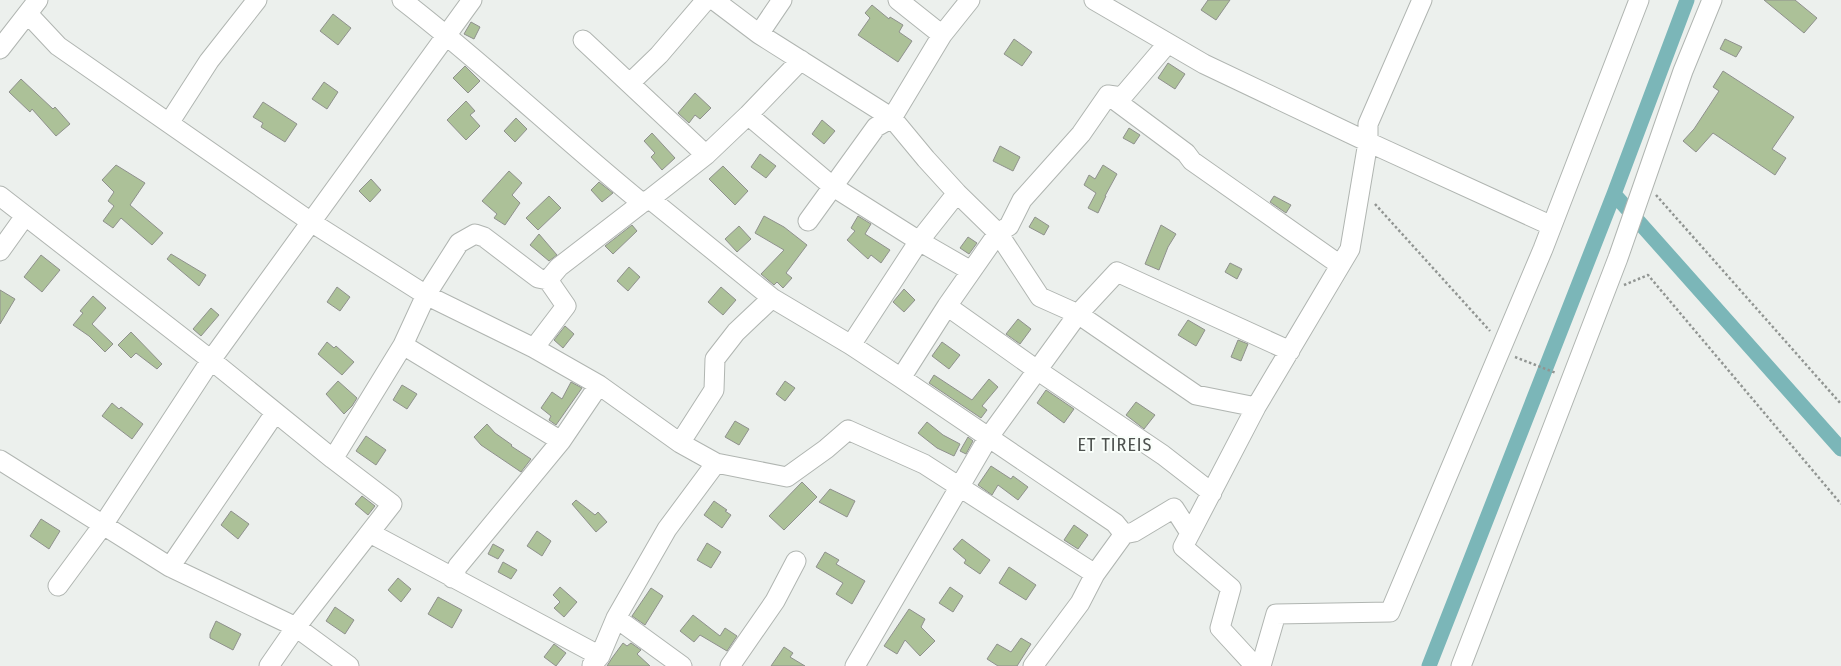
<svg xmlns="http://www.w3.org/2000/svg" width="1841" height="666" viewBox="0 0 1841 666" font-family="'Fira Sans Condensed',sans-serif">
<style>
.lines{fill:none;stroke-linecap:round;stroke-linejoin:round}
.canal{stroke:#7bb6b8;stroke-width:15}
.building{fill:#acc198;stroke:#8f918d}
.minor-casing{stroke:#b0b5b1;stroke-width:21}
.path{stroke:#919592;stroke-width:2.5;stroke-dasharray:2.5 2.5;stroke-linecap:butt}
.minor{stroke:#fff;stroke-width:19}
.labels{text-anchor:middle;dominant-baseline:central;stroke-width:4;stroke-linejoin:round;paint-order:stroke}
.quarter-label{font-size:18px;letter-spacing:1px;fill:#4e524f;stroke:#f9fefa}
</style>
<rect width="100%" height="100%" fill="#ecf0ed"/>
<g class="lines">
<!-- canal -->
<path class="canal" d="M1614,194L1841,449
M1429,666L1614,194L1687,0"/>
</g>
<!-- building -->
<path class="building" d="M1208,0H1230L1216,20L1201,10Z
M1764,0H1795L1817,18L1804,33Z
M872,5L889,19L890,17L903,25L899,32L912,41L898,62L858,35L870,18L865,13Z
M333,14L351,28L338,45L320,31Z
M471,22L480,27L474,39L464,34Z
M1014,39L1032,52L1022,66L1004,54Z
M1725,39L1742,47L1736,57L1720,49Z
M1168,63L1185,74L1175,89L1158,78Z
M465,66L480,81L468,93L453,78Z
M1723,71L1794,117L1772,149L1786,158L1775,175L1713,133L1696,152L1683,141L1694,129L1719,91L1713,87Z
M21,79L53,109L55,107L70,124L56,136L32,109L30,112L9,92Z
M324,82L338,92L327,109L312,99Z
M695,93L711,108L700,119L695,115L689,123L678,113Z
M466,101L475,111L470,115L480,126L466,140L447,120Z
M263,102L297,124L285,142L261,127L263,123L253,117Z
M516,118L527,129L515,142L504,131Z
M822,120L835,131L824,144L812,134Z
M1129,128L1140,135L1134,144L1123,138Z
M652,133L675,158L662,170L651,157L655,153L644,141Z
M1000,146L1020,157L1013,171L993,161Z
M760,154L776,166L766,178L751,167Z
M116,165L145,183L130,205L163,233L152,245L121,218L113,228L103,221L114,206L108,201L114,192L102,180Z
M1103,165L1117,174L1105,196H1106L1098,213L1088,208L1096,193L1084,185L1089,175L1095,179Z
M723,166L748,191L735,205L709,179Z
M509,171L522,183L512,195L520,203L505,225L494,218L497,214L482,201Z
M371,179L381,190L370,202L359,191Z
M599,182L613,193L602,202L591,190Z
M549,196L561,208L538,230L526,218Z
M1274,196L1291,205L1286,213L1270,202Z
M764,216L784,227L807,245L786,273L792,278L783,288L777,282L774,285L761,274L784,250L755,233Z
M858,216L871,224L865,234L890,250L881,263L871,255L868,259L847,240L855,231L851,228Z
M1035,217L1049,226L1044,235L1029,227Z
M632,225L637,231L613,254L605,246Z
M1161,225L1176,234L1168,247L1159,270L1145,264Z
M739,226L751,239L737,252L725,239Z
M539,234L557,255L549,261L530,245Z
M968,237L977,243L969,254L960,248Z
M171,254L206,275L199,286L167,259Z
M41,255L60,270L42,292L24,277Z
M1230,263L1242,269L1237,279L1225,272Z
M629,267L640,277L628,291L617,281Z
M337,287L350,297L340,311L327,302Z
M721,287L736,300L723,315L708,302Z
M904,289L915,300L904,312L893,302Z
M0,290L15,299L0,324Z
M93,296L106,308L92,324L113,344L105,352L89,336L73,325L83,313L80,311Z
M211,308L219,315L201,336L193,329Z
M1018,319L1031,329L1020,344L1006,334Z
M1188,320L1205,330L1196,346L1178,335Z
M565,326L574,334L563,348L554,340Z
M131,332L162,364L157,369L136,353L131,358L118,345Z
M1238,340L1248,344L1241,361L1231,357Z
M327,342L334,348L336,346L354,362L342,375L318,354Z
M942,342L960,355L949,369L932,356Z
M934,375L972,400L989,379L998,387L982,406L987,410L981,418L929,383Z
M338,381L357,398L352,406L344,414L326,394Z
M785,381L795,388L785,401L776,394Z
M571,382L582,388L556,425L549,420L551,416L541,408L552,392L562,399Z
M402,385L417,394L407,409L393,400Z
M1046,390L1074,409L1064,423L1037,403Z
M1136,402L1155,415L1144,429L1126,415Z
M112,403L119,409L121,407L143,424L132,439L102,416Z
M735,421L749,429L739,445L725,437Z
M927,422L943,435L960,444L954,456L937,448L918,433Z
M487,424L495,433L512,445L511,446L531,459L521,472L481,445L474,437Z
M366,436L386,450L376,465L356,451Z
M968,437L973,441L966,454L960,451Z
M991,466L1011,479L1013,476L1028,487L1018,500L998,485L992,495L978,485Z
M802,482L817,497L784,530L769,516Z
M830,489L855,501L847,517L819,502Z
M362,496L375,506L368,515L355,504Z
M576,500L595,515L598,512L607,522L596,532L572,504Z
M714,501L727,510L725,511L731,515L722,528L704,515Z
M231,511L249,524L238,539L221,525Z
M41,519L60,531L49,549L30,536Z
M1074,525L1088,535L1078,549L1064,540Z
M537,531L551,541L542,556L527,546Z
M962,539L990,560L980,574L964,563L966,560L953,549Z
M707,543L721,552L711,568L697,560Z
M493,544L504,550L498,559L488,554Z
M825,552L839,560L836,564L865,581L852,604L836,594L843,583L816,567Z
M503,562L517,570L511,579L498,572Z
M1009,567L1036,585L1026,600L999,583Z
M398,578L411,589L401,602L388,590Z
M560,587L577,602L564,617L554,608L560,602L553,595Z
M950,587L963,596L953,612L939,603Z
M651,588L663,596L645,625L632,616Z
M438,597L462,610L452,628L428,614Z
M335,607L354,620L345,634L326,621Z
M909,609L925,619L921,627L935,641L920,656L905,640L897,654L884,646Z
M693,615L720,636L725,628L737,636L727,651L700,635L694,642L680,631Z
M216,621L241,634L233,650L210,638V634Z
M1021,638L1031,644L1017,666H998L987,659L997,644L1011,652Z
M623,643L627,646L631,643L641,650L637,654L650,666H607L612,658Z
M554,644L566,653L556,666L544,657Z
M784,647L793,653L790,657L805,666H771Z"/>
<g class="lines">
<defs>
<path id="minor" d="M402,0C485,64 561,137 642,203L650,199L772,298L851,345L901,378L1115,523L1124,534
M714,0L759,34L892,118L926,159L957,193L998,233L1040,297L1078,314L1196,395L1256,407L1350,249L1368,142L1204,64L1094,0
M898,0L942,35
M1422,0L1368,124V142L1552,226
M28,14L58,46L311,222L426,295L534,348L599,385L680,443L716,463L787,477L826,449L848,430L924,464L1095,574
M759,34L782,0
M583,40L706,155
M0,49L38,0
M630,83L659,55L706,0
M1108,95L1186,153L1192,161L1340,265
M748,115L832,186L919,241L971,271
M169,123L209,61L257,0
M0,196L211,360L333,459L392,504L296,627L269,666
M650,199L706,155L748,115L801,60
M808,221L876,127L892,118L942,35L970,0
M0,251L25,216
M548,280L559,267L642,203
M947,306L1037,370L1163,455L1212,493
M403,345L561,441
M851,345L919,241L957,193
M901,378L947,306L998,233L1009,226L1022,200L1081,134L1108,95L1122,97L1168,43
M680,443L714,390L715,359L736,332L772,298
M333,459L403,345L426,295L459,243L475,234L484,237L538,278L548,280L566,306L534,348
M0,460L170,567L296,627L349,666
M370,533L600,656
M170,567L275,413
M452,578L458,566L561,441L599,385
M58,586L103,525L211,360L472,0
M616,618L682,666
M592,665L600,656L616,618L667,529L716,463
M730,666L775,601L796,561
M855,666L988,438L1078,314L1117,272L1290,351
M1033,666L1080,603L1095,574L1124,534L1134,532L1174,508L1190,533
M1255,666L1220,628L1231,588L1183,547L1256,407
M1261,666L1276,614L1390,612L1543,249L1639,0
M1461,666L1618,258L1683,71L1712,0"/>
</defs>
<!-- minor casing -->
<use href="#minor" class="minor-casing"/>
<!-- path -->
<path class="path" d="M1656,195L1841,404
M1375,204L1490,331
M1624,285L1648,275L1841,504
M1515,357L1556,373"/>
<!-- minor -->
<use href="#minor" class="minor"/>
</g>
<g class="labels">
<!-- quarter labels -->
<g class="quarter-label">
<text x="1115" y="445">ET TIREIS</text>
</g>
</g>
</svg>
